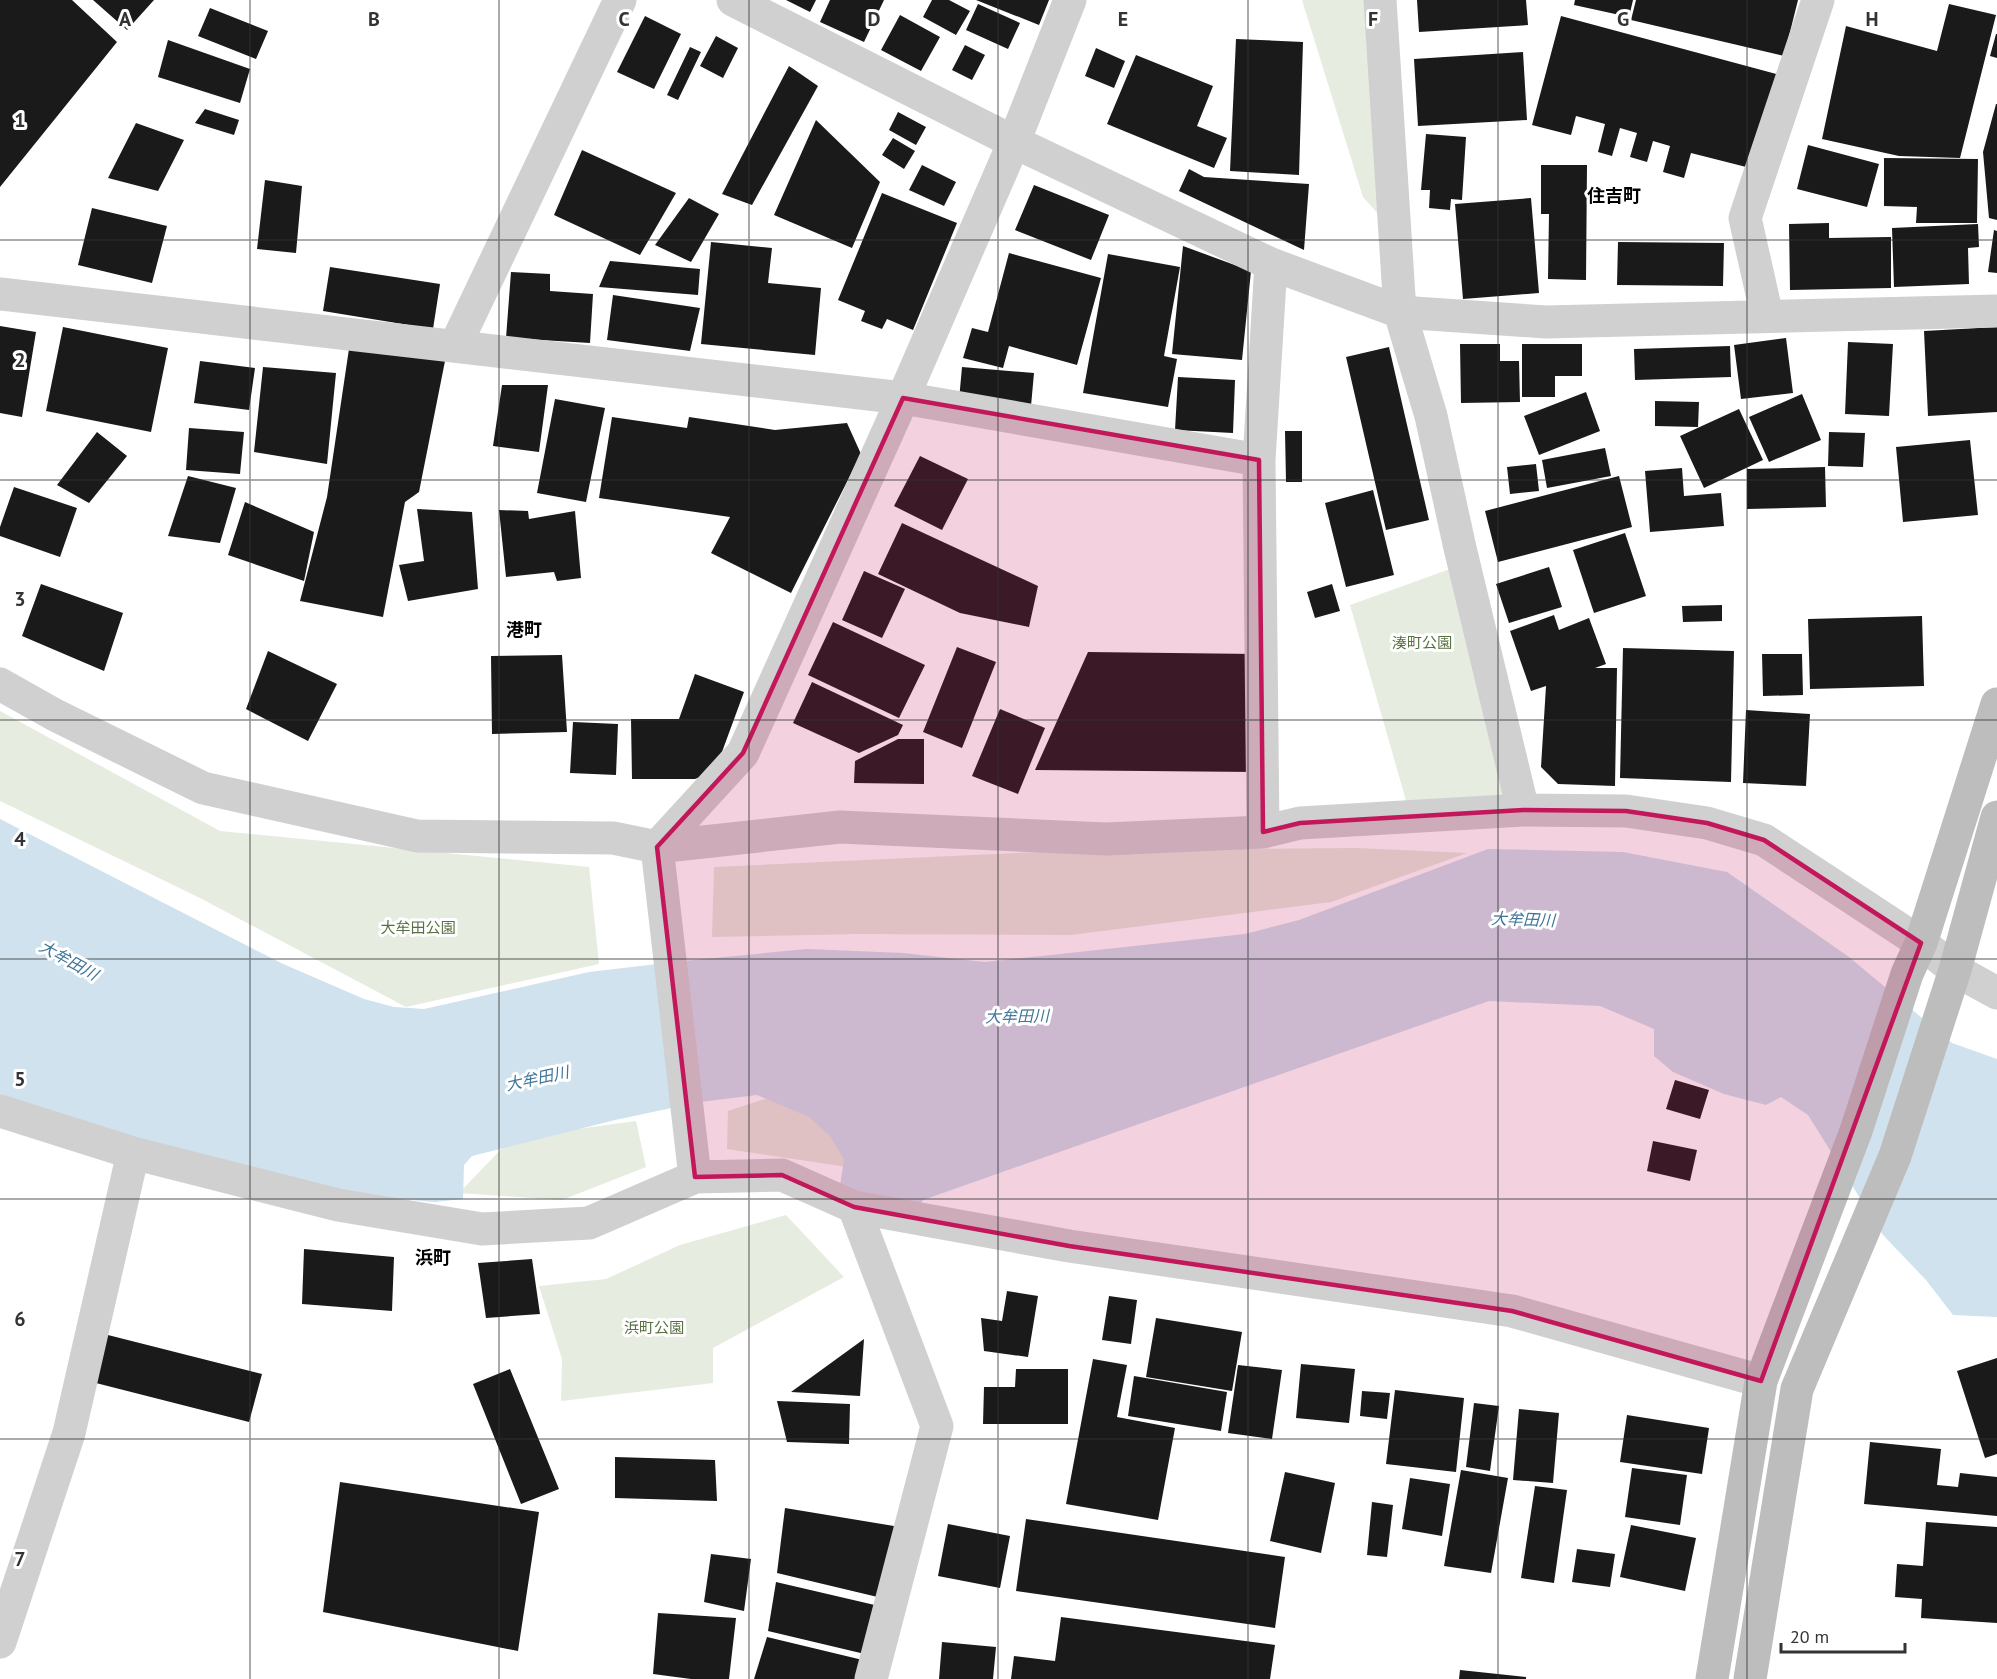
<svg xmlns="http://www.w3.org/2000/svg" width="1997" height="1679" viewBox="0 0 1997 1679" font-family="'PT Sans','Noto Sans JP',sans-serif">
<style>
.green{fill:#e6ecdf}
.water{fill:#cfe2ee}
.building{fill:#1a1a1a}
.lines{fill:none;stroke-linecap:round;stroke-linejoin:round}
.street{stroke:#d0d0d0;stroke-width:33}
.secondary{stroke:#bdbdbd;stroke-width:33}
.marked{fill:#c2185b;fill-opacity:0.2;stroke:#c2185b;stroke-width:4.5;stroke-linejoin:round}
.grid{fill:none;stroke:#333;stroke-width:1.5;stroke-opacity:0.55}
.labels{text-anchor:middle;dominant-baseline:central;stroke-width:6;stroke-linejoin:round;paint-order:stroke}
.park-label{font-size:15px;fill:#56703f;stroke:#fff}
.water-label{font-size:16px;font-style:italic;fill:#3f7597;stroke:#fff}
.quarter-label{font-size:18px;font-weight:bold;fill:#000;stroke:#fff}
.grid-label{font-size:20px;text-anchor:middle;font-weight:bold;fill:#333;stroke:#fff;stroke-width:6;stroke-linejoin:round;paint-order:stroke}
</style>
<rect width="100%" height="100%" fill="#fff"/>
<!-- green -->
<path class="green" d="M1302,0H1373L1395,233L1363,197Z
M1464,564L1523,810L1409,811L1350,605Z
M0,711L220,831L589,867L599,964L406,1007L200,898L0,801Z
M1356,848L1467,853L1331,902L1071,935L858,934L712,937L714,867L1081,850Z
M774,1096L830,1121L854,1168L727,1149L728,1111Z
M636,1121L646,1167L562,1200L459,1193L512,1138Z
M786,1215L844,1277L713,1348V1383L561,1401L562,1359L539,1286L606,1279L680,1245Z"/>
<!-- water -->
<path class="water" d="M0,819L281,963L364,999L394,1007L424,1009L589,972L683,961L807,949L903,953L985,962L1245,934L1299,920L1488,849L1623,852L1727,872L1849,957L1952,1043L1997,1059V1317L1953,1315L1926,1280L1883,1235L1808,1115L1781,1097L1766,1105L1724,1094L1673,1072L1654,1056V1029L1600,1006L1489,1001L923,1200L914,1215L838,1198L844,1160L830,1136L809,1117L757,1095L700,1102L615,1120L472,1156L464,1165L463,1199L435,1202L293,1190L0,1104Z"/>
<!-- building -->
<path class="building" d="M0,0H72L117,42L0,187Z
M93,0H154L127,30Z
M786,0H816L810,12Z
M830,0H884L864,42L820,22Z
M932,0H949L970,11L956,35L923,17Z
M976,0H1049L1039,25Z
M1417,0H1526L1528,25L1419,32Z
M1575,0H1633L1629,17L1574,5Z
M1636,0H1798L1784,56L1631,20Z
M978,4L1020,23L1008,49L966,30Z
M1949,4L1996,15L1960,158L1899,156L1822,139L1846,26L1937,51Z
M210,8L268,31L256,59L198,36Z
M900,15L940,37L921,71L881,50Z
M645,16L681,34L654,89L617,72Z
M1561,16L1784,76L1758,170L1691,153L1684,178L1663,172L1670,146L1653,141L1647,162L1630,157L1637,133L1620,128L1612,156L1598,152L1605,124L1576,116L1571,135L1532,125Z
M1996,34H1997V58L1990,56Z
M716,36L738,48L723,78L700,66Z
M1236,39L1303,42L1299,175L1230,171Z
M168,40L250,69L240,103L158,77Z
M965,45L985,55L972,80L952,70Z
M690,47L701,52L678,100L667,95Z
M1096,48L1125,61L1114,88L1085,76Z
M1523,52L1527,120L1418,126L1414,59Z
M1136,55L1213,86L1197,126L1227,138L1214,168L1107,124Z
M789,66L818,86L752,205L722,194Z
M1996,104H1997V220L1989,218L1983,152Z
M205,109L239,120L234,135L195,123Z
M898,112L926,127L916,145L889,130Z
M816,120L880,182L852,248L774,215Z
M136,123L184,140L158,191L108,178Z
M1426,134L1466,137L1462,200L1451,199L1450,210L1429,208L1430,190H1421Z
M893,138L915,151L904,169L882,155Z
M1808,145L1879,164L1867,207L1797,189Z
M582,150L676,193L640,255L554,215Z
M1884,158L1978,159L1977,223H1916L1917,207L1884,206Z
M922,165L956,182L944,206L909,190Z
M1541,165H1587L1586,280L1548,279L1549,214H1541Z
M1189,169L1204,177L1309,184L1304,250L1179,191Z
M265,180L302,186L296,253L257,249Z
M1034,185L1109,215L1091,260L1015,230Z
M882,193L957,223L913,330L887,319L882,329L861,321L865,311L838,300Z
M689,198L719,214L691,262L655,245Z
M1531,198L1539,293L1463,299L1455,204Z
M92,208L167,226L152,283L78,265Z
M1829,223V238L1891,237V288L1790,290L1789,224Z
M1978,224L1979,247L1968,248L1969,284L1894,287L1892,228Z
M1994,230L1997,231V273L1988,272Z
M711,242L772,248L768,283L821,288L815,355L701,344Z
M1618,242L1724,243L1723,286L1617,285Z
M1183,246L1251,271L1242,360L1172,354Z
M1009,253L1101,278L1077,365L1009,346L1003,368L963,358L972,328L988,332Z
M1108,254L1180,267L1164,356L1177,359L1168,407L1083,393Z
M610,261L700,269L698,295L599,287Z
M330,267L440,284L433,329L323,311Z
M511,272L550,274V291L593,294L590,343L506,338Z
M613,295L700,308L690,351L607,340Z
M0,326L36,332L22,417L0,413Z
M63,327L168,348L151,432L46,411Z
M1997,327V412L1928,416L1924,331Z
M1786,338L1793,393L1741,399L1734,345Z
M350,342L445,361L419,492L405,502L383,617L300,601L327,497Z
M1848,342L1893,344L1889,416L1845,414Z
M1460,344H1500V361H1519L1520,402L1461,403Z
M1522,344H1582V376H1555V397H1522Z
M1730,346L1731,377L1635,380L1634,349Z
M1389,347L1429,520L1386,530L1346,357Z
M200,361L255,368L249,410L194,403Z
M263,367L336,373L327,464L254,452Z
M962,367L1034,373L1031,406L959,400Z
M1178,377L1235,380L1233,433L1175,430Z
M502,385H548L539,452L493,446Z
M1586,392L1600,431L1539,455L1524,416Z
M1802,394L1821,440L1769,462L1749,417Z
M555,399L605,408L586,502L537,493Z
M1655,401L1699,402L1698,427L1655,426Z
M1739,409L1763,460L1704,488L1680,436Z
M612,417L687,428L689,417L775,430L847,423L861,454L791,593L711,553L730,517L599,498Z
M189,428L244,432L240,474L186,470Z
M1285,431H1302V482H1286Z
M97,432L127,456L89,503L57,485Z
M1829,432L1865,433L1863,467L1828,466Z
M1970,440L1978,515L1903,522L1896,447Z
M1605,448L1611,476L1547,488L1542,460Z
M920,456L968,479L942,530L894,506Z
M1536,464L1539,491L1510,494L1507,467Z
M1825,467L1826,507L1747,509V469Z
M1682,468L1684,496L1721,493L1724,526L1650,532L1645,471Z
M188,476L236,488L220,543L168,536Z
M1619,476L1632,527L1498,562L1485,511Z
M14,487L77,508L60,557L0,536V527Z
M1373,490L1394,575L1346,587L1325,503Z
M245,502L314,532L304,581L228,555Z
M417,509L472,512L478,589L408,601L399,565L424,561Z
M499,510L528,511L529,519L575,511L581,578L557,581L554,572L506,577Z
M902,523L1038,586L1029,627L960,613L878,574Z
M1625,533L1646,596L1594,613L1573,550Z
M1549,567L1562,607L1509,623L1496,584Z
M864,571L905,589L882,638L842,620Z
M41,584L123,613L104,671L22,636Z
M1332,584L1340,611L1315,618L1307,592Z
M1722,605V621L1683,622L1682,606Z
M1554,615L1559,630L1589,618L1606,664L1595,668H1617L1615,786L1558,784L1541,767L1546,686L1531,691L1510,631Z
M1922,616L1924,686L1810,689L1808,619Z
M833,622L925,665L899,718L808,675Z
M957,647L996,662L962,748L923,732Z
M1623,648L1734,651L1731,782L1620,778Z
M268,651L337,684L308,741L246,709Z
M1088,652L1256,654L1255,772L1035,770Z
M1762,654H1802L1803,695L1763,696Z
M562,655L567,732L492,734L491,656Z
M695,674L744,692L715,771L695,779H632L631,719H679Z
M812,682L903,725L898,735L859,753L793,723Z
M1000,709L1045,728L1018,794L972,776Z
M1746,710L1810,714L1806,786L1743,783Z
M573,722L618,724L616,775L570,773Z
M898,739H924V784L854,783L855,761Z
M1675,1080L1709,1090L1700,1119L1666,1109Z
M1653,1141L1697,1150L1690,1181L1647,1171Z
M304,1249L394,1257L392,1311L302,1304Z
M532,1259L540,1314L486,1318L478,1263Z
M1007,1291L1038,1296L1028,1357L984,1351L981,1318L1002,1321Z
M1109,1296L1137,1300L1131,1344L1102,1340Z
M1156,1318L1242,1332L1232,1391L1146,1377Z
M104,1334L262,1374L249,1422L92,1382Z
M864,1339L860,1396L791,1392Z
M1997,1358V1454L1985,1458L1957,1371Z
M1093,1359L1127,1365L1117,1417L1175,1428L1158,1520L1066,1504Z
M1301,1364L1355,1369L1349,1423L1296,1418Z
M1238,1365L1282,1370L1272,1439L1228,1433Z
M510,1369L559,1489L521,1504L473,1384Z
M1016,1369H1068V1424H983L984,1387H1015Z
M1134,1376L1227,1392L1221,1431L1128,1416Z
M1395,1390L1464,1398L1456,1472L1386,1464Z
M1362,1391L1390,1393L1387,1419L1360,1416Z
M777,1401L850,1404L849,1444L787,1442Z
M1474,1403L1499,1406L1490,1471L1466,1467Z
M1519,1409L1559,1413L1553,1483L1513,1480Z
M1627,1415L1709,1428L1702,1474L1620,1462Z
M1870,1442L1941,1449L1937,1485L1958,1487L1960,1473L1997,1477V1516L1864,1504Z
M615,1457L715,1460L717,1501L615,1498Z
M1632,1468L1687,1475L1680,1525L1625,1517Z
M1461,1470L1508,1478L1491,1573L1444,1566Z
M1285,1472L1335,1483L1321,1553L1270,1541Z
M1410,1478L1450,1484L1442,1536L1402,1529Z
M340,1482L539,1512L518,1651L323,1612Z
M1535,1486L1567,1490L1554,1583L1521,1578Z
M1372,1502L1393,1505L1387,1557L1367,1555Z
M785,1508L900,1527L886,1599L777,1573Z
M1026,1519L1285,1557L1275,1628L1016,1591Z
M1926,1522L1997,1527V1623L1921,1618L1922,1599L1895,1597L1897,1564L1923,1566Z
M948,1524L1010,1536L1000,1588L938,1576Z
M1631,1525L1696,1538L1685,1591L1620,1577Z
M1577,1549L1615,1554L1610,1587L1572,1582Z
M711,1554L751,1559L744,1611L704,1602Z
M776,1582L879,1606L869,1655L768,1631Z
M658,1613L736,1618L729,1679H691L653,1674Z
M1061,1617L1275,1645L1270,1679H1011L1014,1656L1055,1661Z
M767,1637L871,1662L866,1679H754Z
M942,1642L996,1647L993,1679H939Z
M1460,1670L1526,1677V1679H1459Z"/>
<g class="lines">
<!-- street -->
<path class="street" d="M733,0L1014,142L1271,264L1400,312L1546,322L1997,311
M1380,0L1400,312L1431,416L1460,548L1523,810
M0,294L903,398L1259,460
M1767,316L1745,218L1818,0
M455,346L620,0
M0,684L55,715L203,788L417,836L613,838L657,847L840,827L1106,839L1263,832L1300,823L1523,810L1626,811L1707,823L1764,840L1921,943L1955,970L1997,993
M1263,832L1259,460L1271,264
M0,1111L133,1153L338,1205L482,1229L589,1223L695,1177L782,1175L854,1207L1069,1246L1512,1311L1761,1381
M695,1177L657,847L743,753L903,398L1014,142L1070,0
M854,1207L937,1426L871,1679
M0,1642L69,1433L133,1153"/>
<!-- secondary -->
<path class="secondary" d="M1712,1679L1761,1381L1856,1131L1907,974L1921,943L1997,704
M1750,1679L1797,1389L1895,1156L1955,970L1997,817"/>
</g>
<!-- marked area -->
<path class="marked" d="M903,398L1259,460L1263,832L1300,823L1523,810L1626,811L1707,823L1764,840L1921,943L1761,1381L1512,1311L1069,1246L854,1207L782,1175L695,1177L657,847L743,753Z"/>
<!-- grid -->
<path class="grid" d="M250,0V1679M499,0V1679M749,0V1679M998,0V1679M1248,0V1679M1498,0V1679M1747,0V1679M0,240H1997M0,480H1997M0,720H1997M0,959H1997M0,1199H1997M0,1439H1997"/>
<g class="labels">
<!-- park labels -->
<g class="park-label">
<text x="1422" y="642">湊町公園</text>
<text x="418" y="927">大牟田公園</text>
<text x="654" y="1327">浜町公園</text>
</g>
<!-- water labels -->
<g class="water-label">
<text transform="translate(1523 919) rotate(2)">大牟田川</text>
<text transform="translate(69 960) rotate(29)">大牟田川</text>
<text transform="translate(1017 1016) rotate(-1)">大牟田川</text>
<text transform="translate(537 1078) rotate(-12)">大牟田川</text>
</g>
<!-- quarter labels -->
<g class="quarter-label">
<text x="1614" y="195">住吉町</text>
<text x="524" y="629">港町</text>
<text x="433" y="1257">浜町</text>
</g>
</g>
<g class="grid-label">
<text x="125" y="26">A</text>
<text x="374" y="26">B</text>
<text x="624" y="26">C</text>
<text x="874" y="26">D</text>
<text x="1123" y="26">E</text>
<text x="1373" y="26">F</text>
<text x="1623" y="26">G</text>
<text x="1872" y="26">H</text>
<text x="20" y="127">1</text>
<text x="20" y="367">2</text>
<text x="20" y="606">3</text>
<text x="20" y="846">4</text>
<text x="20" y="1086">5</text>
<text x="20" y="1326">6</text>
<text x="20" y="1566">7</text>
</g>
<!-- scale -->
<path d="M1781 1643v9h124v-9" fill="none" stroke="#333333" stroke-width="3"/>
<text x="1790" y="1643" font-size="18" fill="#333333" stroke="#ffffff" stroke-width="4.5" paint-order="stroke">20 m</text>
</svg>
